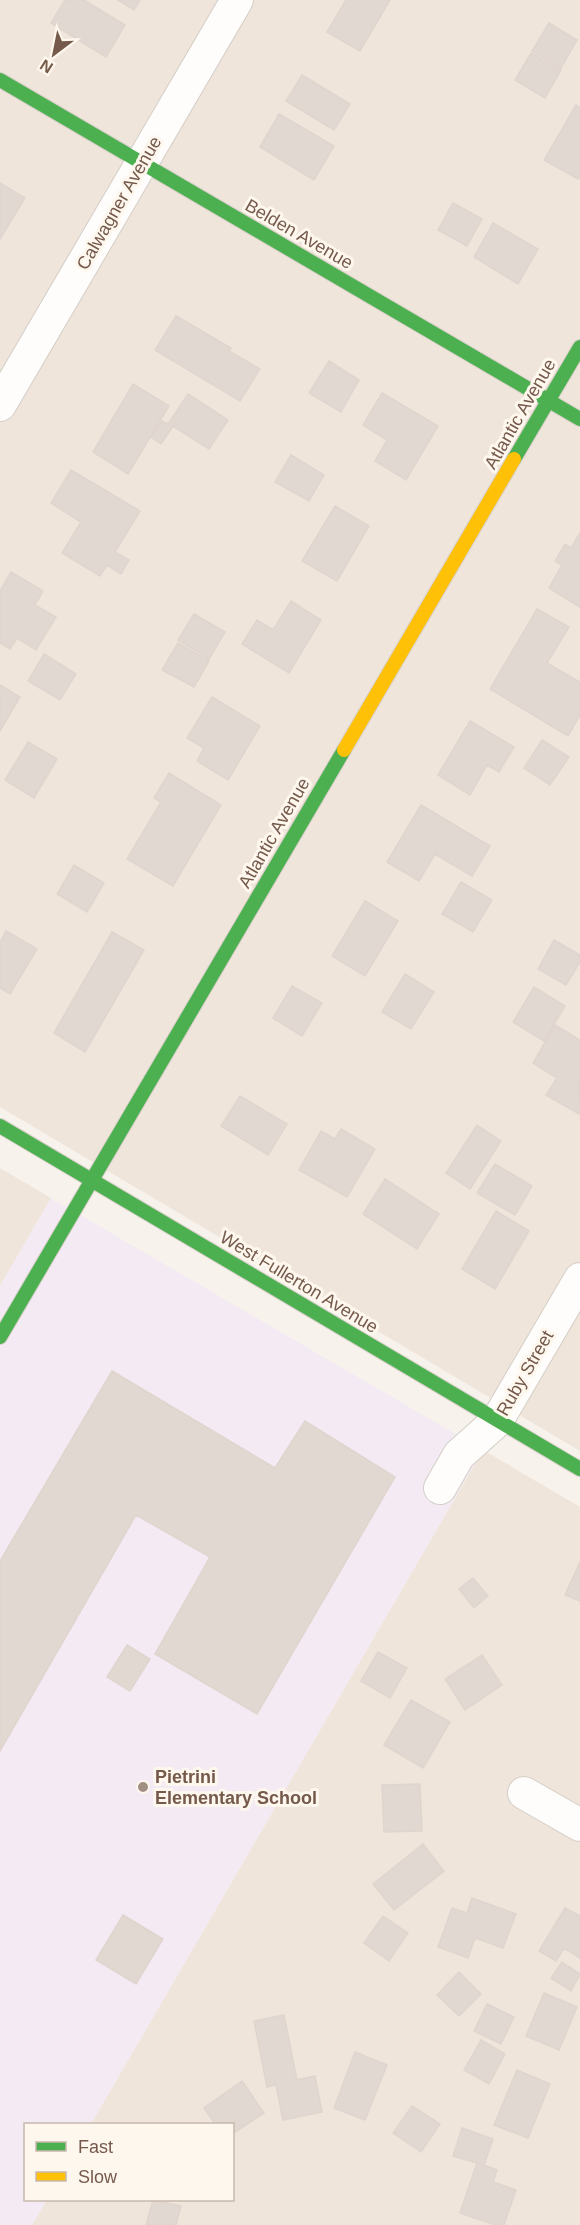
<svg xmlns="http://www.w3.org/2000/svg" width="580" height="2225" viewBox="0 0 580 2225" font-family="Helvetica,sans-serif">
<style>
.residential{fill:#f0e5da}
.education{fill:#f3eaf3}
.building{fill:#e1d8d1;stroke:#e0d5ce;stroke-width:1.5}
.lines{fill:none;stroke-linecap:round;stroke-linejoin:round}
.street-casing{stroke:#d4cec7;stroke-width:34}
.fast-casing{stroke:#d6cfc8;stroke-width:16}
.slow-casing{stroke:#d6cfc8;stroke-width:16}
.street{stroke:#fefdfc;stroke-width:32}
.fast{stroke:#4caf50;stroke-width:14}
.slow{stroke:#ffc107;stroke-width:14}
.poi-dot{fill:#a28f84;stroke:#fef7ee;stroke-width:2}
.labels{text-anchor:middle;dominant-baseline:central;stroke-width:6;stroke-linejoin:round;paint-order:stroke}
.street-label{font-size:18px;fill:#755a4c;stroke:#fef7ee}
.poi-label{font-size:18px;font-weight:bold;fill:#755a4c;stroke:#fef7ee;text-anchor:start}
</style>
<rect width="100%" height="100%" fill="#f7f2ec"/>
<!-- residential -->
<path class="residential" d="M0,0H580V1451L0,1107Z
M0,1168L51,1198L0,1286Z
M483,1450L580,1507V2225H32L47,2200H232V2124H91Z"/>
<!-- education -->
<path class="education" d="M51,1198L483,1450L91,2124H26V2200H47L32,2225H0V1286Z"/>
<!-- building -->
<path class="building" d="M65,0H84L125,25L106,57L51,23Z
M118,0H140L134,10Z
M346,0H390L360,51L327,32Z
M549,23L577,40L561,68L532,51Z
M531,53L561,70L545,98L515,80Z
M302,75L350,104L334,130L286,101Z
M576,105L580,108V175L578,179L544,160Z
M279,114L334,146L314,180L260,147Z
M0,183L25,198L0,239Z
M453,203L482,219L467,246L438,230Z
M493,223L538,249L518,284L474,257Z
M176,316L231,348L229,351L260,369L240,401L155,350Z
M329,361L359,380L341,412L309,393Z
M133,384L169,406L128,474L93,452Z
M382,393L438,426L406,480L375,461L387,440L363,425Z
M188,394L228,420L209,449L173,426L161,444L151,437L162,421L168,424Z
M291,455L324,475L309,501L275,482Z
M71,470L140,511L115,552L129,560L121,574L107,565L100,576L62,553L81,522L51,503Z
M335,506L369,526L337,581L302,561Z
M580,533V607L549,588L562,565L555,561L565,544L571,548Z
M11,572L43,591L35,605L56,617L36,650L17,638L10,649L0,643V591Z
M291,601L321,620L289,673L242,644L257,620L273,630Z
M537,609L569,627L547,663L580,682V715L568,736L490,689Z
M194,614L225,632L209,659L178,640Z
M178,643L209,661L194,687L162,670Z
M44,654L76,674L60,700L28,681Z
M0,685L20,697L0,731Z
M212,697L260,726L228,780L197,761L204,748L187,738Z
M470,721L514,747L499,772L487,765L470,795L438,775Z
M542,740L569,757L550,785L524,768Z
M28,742L57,759L34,798L5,780Z
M169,773L221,805L173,886L127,859L161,802L154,798Z
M421,805L490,846L472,876L435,854L419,881L387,862Z
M74,865L104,883L87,912L57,894Z
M461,882L492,900L473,932L442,914Z
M365,901L398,921L365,976L332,956Z
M6,931L37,949L10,994L0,988V942Z
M112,932L144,950L85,1052L54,1033Z
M554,940L580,955V962L566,985L538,969Z
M405,974L434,992L411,1029L382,1012Z
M292,986L322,1003L302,1036L273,1018Z
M534,987L565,1006L544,1041L513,1022Z
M555,1025L580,1040L579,1114L546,1095L557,1078L533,1063Z
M240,1096L287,1124L268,1155L221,1126Z
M477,1125L501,1141L470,1189L446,1173Z
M341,1129L375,1149L347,1197L299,1170L321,1131L335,1139Z
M495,1164L532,1186L515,1215L477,1193Z
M385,1179L439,1214L417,1249L363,1214Z
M496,1211L529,1231L495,1289L462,1269Z
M112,1371L275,1468L305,1421L395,1477L257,1714L155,1654L210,1557L136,1515L0,1751V1561Z
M580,1562V1601L565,1595Z
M473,1578L488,1596L474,1608L459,1589Z
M127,1645L150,1659L130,1691L107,1677Z
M378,1652L407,1668L390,1698L361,1681Z
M482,1655L502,1685L465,1710L445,1679Z
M411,1700L450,1722L423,1768L384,1745Z
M420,1784L422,1831L384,1832L382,1785Z
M423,1844L444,1871L394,1910L373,1884Z
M472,1898L516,1914L503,1948L475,1938L468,1958L438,1947L452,1908L467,1913Z
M565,1908L580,1916V1958L564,1948L556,1961L539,1951Z
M123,1915L163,1939L136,1984L96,1960Z
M383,1916L408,1933L389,1961L364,1943Z
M562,1962L580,1974L571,1991L551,1978Z
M459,1972L481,1994L459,2016L437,1995Z
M544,1993L577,2007L559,2050L526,2036Z
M487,2004L514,2017L501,2044L474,2031Z
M284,2015L297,2080L315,2076L322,2112L283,2120L276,2085L267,2087L254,2021Z
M481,2040L505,2054L489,2084L464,2070Z
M355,2052L387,2065L365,2120L334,2108Z
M517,2070L550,2084L528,2138L494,2125Z
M242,2081L264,2113L232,2134V2124H215L204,2108Z
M412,2106L440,2124L421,2152L393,2133Z
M462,2128L493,2139L484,2165L497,2170L493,2182L516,2190L504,2225H495L460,2213L477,2163L453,2156Z
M153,2200L181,2206L176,2225H146Z"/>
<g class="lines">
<defs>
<path id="street" d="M0,405L237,0
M440,1488L459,1455L497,1421L580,1279
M524,1793L580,1825"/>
<path id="fast" d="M0,80L580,419
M514,459L580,347
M0,1126L580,1469
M0,1337L344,750"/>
<path id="slow" d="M344,750L514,459"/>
</defs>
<!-- street casing -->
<use href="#street" class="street-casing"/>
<!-- fast casing -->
<use href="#fast" class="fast-casing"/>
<!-- slow casing -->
<use href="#slow" class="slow-casing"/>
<!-- street -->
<use href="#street" class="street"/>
<!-- fast -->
<use href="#fast" class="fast"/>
<!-- slow -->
<use href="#slow" class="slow"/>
</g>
<!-- markers -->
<circle class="poi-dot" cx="143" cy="1787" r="6"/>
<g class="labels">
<!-- street labels -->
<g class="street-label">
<text transform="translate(119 203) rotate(-60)">Calwagner Avenue</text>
<text transform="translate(299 234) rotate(30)">Belden Avenue</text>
<text transform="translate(520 414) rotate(-60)">Atlantic Avenue</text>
<text transform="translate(274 833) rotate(-60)">Atlantic Avenue</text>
<text transform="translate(299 1282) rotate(31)">West Fullerton Avenue</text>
<text transform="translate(525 1373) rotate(-60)">Ruby Street</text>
</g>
<!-- poi labels -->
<g class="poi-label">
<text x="155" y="1777">Pietrini<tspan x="155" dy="21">Elementary School</tspan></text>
</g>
</g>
<!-- legend -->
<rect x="24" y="2123" width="210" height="78" fill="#fef7ee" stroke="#c7b8ad" stroke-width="1.5"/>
<rect x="36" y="2142" width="30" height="9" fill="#4caf50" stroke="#c7b8ad" stroke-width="1.5"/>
<text x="78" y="2153" font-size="18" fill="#755a4c">Fast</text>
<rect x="36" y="2172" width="30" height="9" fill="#ffc107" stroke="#c7b8ad" stroke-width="1.5"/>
<text x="78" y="2183" font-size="18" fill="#755a4c">Slow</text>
<!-- north arrow -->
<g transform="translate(54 54) rotate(212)" stroke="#fef7ee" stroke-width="4.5" paint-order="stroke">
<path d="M0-4.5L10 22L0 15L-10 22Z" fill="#755a4c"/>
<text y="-9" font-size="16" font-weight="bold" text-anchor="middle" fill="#755a4c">N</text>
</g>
</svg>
